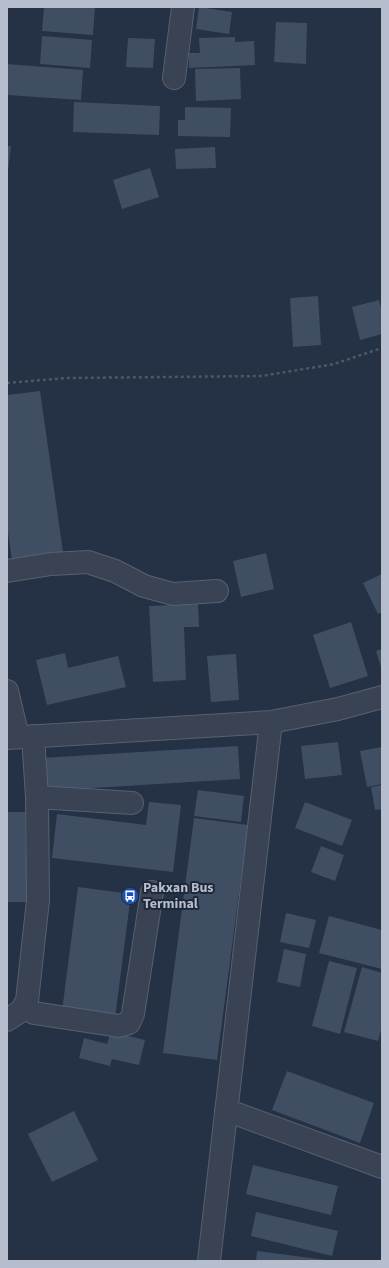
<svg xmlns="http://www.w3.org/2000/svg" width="389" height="1268" viewBox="0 0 389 1268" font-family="'Source Sans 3',sans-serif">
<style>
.building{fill:#404e64}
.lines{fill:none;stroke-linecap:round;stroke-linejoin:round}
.minor-casing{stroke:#576170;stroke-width:24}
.path{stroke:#455d61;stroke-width:2.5;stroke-dasharray:3 3;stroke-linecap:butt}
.minor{stroke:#394353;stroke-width:22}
.labels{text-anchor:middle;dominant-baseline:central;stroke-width:4;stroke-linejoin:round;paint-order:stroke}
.poi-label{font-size:14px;font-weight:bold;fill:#b6becd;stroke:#1e2838;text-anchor:start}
</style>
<rect width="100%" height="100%" fill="#253144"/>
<!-- building -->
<path class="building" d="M44,7H95L93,35L42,31Z
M199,7L232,12L229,34L196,29Z
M276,22L307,23L306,64L274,62Z
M42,36L92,40L90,68L40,64Z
M235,37V42L254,41L255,65L189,68V53H200L199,38Z
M128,38L155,39L153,68L126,67Z
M7,64L83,70L81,100L7,95Z
M240,68L241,99L196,101L195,69Z
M74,102L160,106L159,135L73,132Z
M185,107L231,108L230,137L178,136V120H185Z
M7,146H11L8,171H7Z
M215,147L216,168L176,169L175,149Z
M150,168L159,197L122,209L113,180Z
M318,296L321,345L293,347L290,298Z
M379,300L382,312V334L360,340L352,307Z
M40,391L63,552L12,560L7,525V395Z
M266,553L274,589L241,597L233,561Z
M382,574V612L378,614L363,583Z
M198,604L199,627H184L186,680L153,682L149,606Z
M351,622L368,676L330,688L313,635Z
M382,649V670L376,651Z
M65,653L68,668L118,656L126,687L47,705L36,660Z
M236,654L239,700L211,702L207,656Z
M338,742L342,775L305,779L301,746Z
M238,746L240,779L43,791L41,758Z
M382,747V784L367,787L360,751Z
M382,785V809L375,810L371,787Z
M198,790L244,796L241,822L194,816Z
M149,802L181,805L173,872L52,858L57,814L146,825Z
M305,802L352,820L342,846L295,828Z
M7,812H25L27,902H7Z
M194,818L248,825L217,1060L163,1053Z
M321,846L344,855L335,881L311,872Z
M78,887L131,894L115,1018L62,1011Z
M286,913L316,920L309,948L280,942Z
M329,916L382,930V969L319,953Z
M284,949L306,954L300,987L277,982Z
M329,961L357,968L340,1034L312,1026Z
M362,967L382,973V1026L378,1041L344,1032Z
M116,1033L145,1040L139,1065L112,1059L110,1066L79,1058L84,1038L107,1044L110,1035Z
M287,1071L374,1103L360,1143L272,1110Z
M74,1111L98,1160L52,1182L28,1134Z
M253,1165L338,1186L331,1215L246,1194Z
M256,1212L338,1231L332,1256L251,1236Z
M257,1251L326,1260V1261H256Z"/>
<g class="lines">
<defs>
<path id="minor" d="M174,78L183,7
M7,571L51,564L88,562L115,571L144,586L173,594L217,591
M7,691L18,737
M7,738L271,722L338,709L382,697
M37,797L132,803
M25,1007L34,1013L119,1026L129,1023L133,1014L152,892
M7,1020L21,1011L27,1001L38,900L37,797L33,736
M226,1110L382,1167
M209,1261L271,722"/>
</defs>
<!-- minor casing -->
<use href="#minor" class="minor-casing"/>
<!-- path -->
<path class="path" d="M7,383L67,378L262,376L334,364L382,348"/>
<!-- minor -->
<use href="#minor" class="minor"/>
</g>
<!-- icons -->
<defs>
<symbol id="bus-disc" viewBox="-11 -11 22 22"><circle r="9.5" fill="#1a4fb4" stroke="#1e2838"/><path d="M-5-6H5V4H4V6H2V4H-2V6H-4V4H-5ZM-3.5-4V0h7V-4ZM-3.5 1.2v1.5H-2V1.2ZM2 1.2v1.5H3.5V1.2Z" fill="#fff"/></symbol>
</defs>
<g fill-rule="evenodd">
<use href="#bus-disc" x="120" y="886" width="20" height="20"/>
</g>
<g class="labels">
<!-- poi labels -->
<g class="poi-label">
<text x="143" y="888">Pakxan Bus<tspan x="143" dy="16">Terminal</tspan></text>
</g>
</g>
<!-- border -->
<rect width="389" height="1268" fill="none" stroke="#b6becd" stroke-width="16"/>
</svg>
